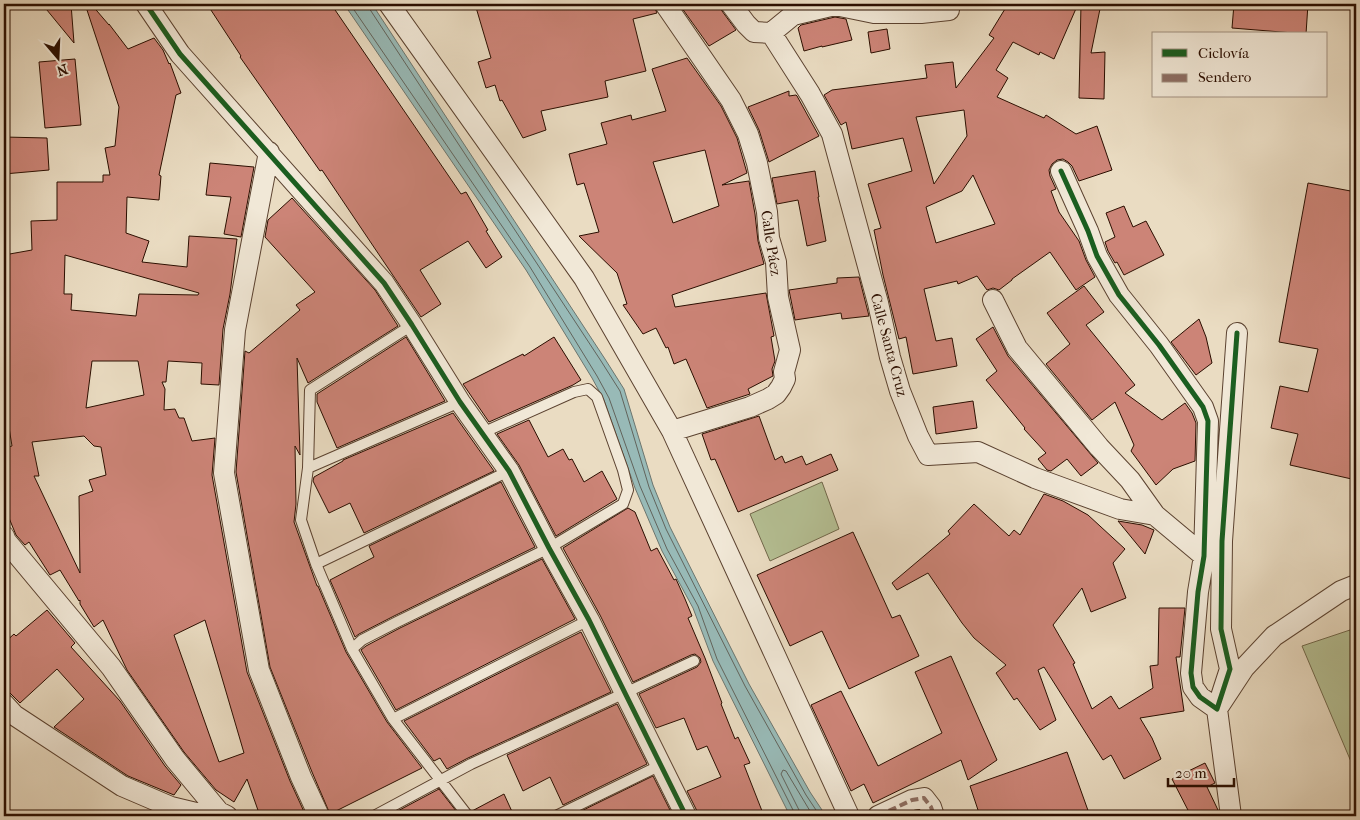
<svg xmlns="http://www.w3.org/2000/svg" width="1360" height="820" viewBox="0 0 1360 820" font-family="'IM FELL French Canon',serif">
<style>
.green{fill:#b5c094;stroke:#70674a}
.water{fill:#98bab7;stroke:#6c756e}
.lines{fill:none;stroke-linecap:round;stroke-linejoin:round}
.shore{stroke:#62645c;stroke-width:1}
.building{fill:#cc8477;stroke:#2b0e00;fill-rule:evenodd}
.lane-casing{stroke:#5b4230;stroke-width:12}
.street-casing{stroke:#5b4230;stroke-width:22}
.lane{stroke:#f1e8d7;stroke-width:10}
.street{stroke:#f1e8d7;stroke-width:20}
.quiet{stroke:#8d6e63;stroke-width:4;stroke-dasharray:8 4;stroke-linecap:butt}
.cycleway-casing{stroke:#f1e8d7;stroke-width:8}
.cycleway{stroke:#1b5e20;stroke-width:5}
.labels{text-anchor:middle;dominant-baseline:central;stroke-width:5;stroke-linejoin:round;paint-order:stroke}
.street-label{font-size:15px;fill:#2b0e00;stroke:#f1e8d7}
</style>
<rect width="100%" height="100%" fill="#eadcc2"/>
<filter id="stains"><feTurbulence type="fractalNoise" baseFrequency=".004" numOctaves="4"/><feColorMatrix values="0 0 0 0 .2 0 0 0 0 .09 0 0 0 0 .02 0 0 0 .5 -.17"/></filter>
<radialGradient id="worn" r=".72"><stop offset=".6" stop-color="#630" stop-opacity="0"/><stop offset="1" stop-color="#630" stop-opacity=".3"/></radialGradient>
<!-- green -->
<path class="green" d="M822,482L839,529L770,561L750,514Z
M1356,628V768L1352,764L1302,646Z"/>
<!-- water -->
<path class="water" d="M344,4H372L605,359L624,389L653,485L670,527L749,684L810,792L826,816H790L713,661L693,608L662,551L635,488L604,400L592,378L526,270Z"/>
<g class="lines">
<!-- shore -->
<path class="shore" d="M350,4L530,267L597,376L609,398L640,486L667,549L698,606L717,659L794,812V816
M368,4L369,8L601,361L620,391L649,487L666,529L745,686L806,795L820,816
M801,816L799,810L781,774L783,770L786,771L813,816"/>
</g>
<!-- building -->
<path class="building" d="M42,4H71L74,43Z
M85,4H91L109,25V24L128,49L154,38L163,50L169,64L170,63L181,93L176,95L159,175L161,176L159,200L127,197L126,233L149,241L142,262L187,267L189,236L237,239L230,294L223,329L219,385L201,384L202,363L168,361L166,382H162L165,389L164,410L175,409L179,418H184L192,441L215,438L212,475L247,672L290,781L306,816H260L247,779L234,802L216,790L184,752L127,670L103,620L94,627L80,604V600L79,601L60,570L50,575L29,542L25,545L16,535L9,518L4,519V448L12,446L5,403H4V255L32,250L31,221L57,220V182H103V175H110L105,148L115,146L119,107ZM65,255L199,293L198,295L139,294L136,316L71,310L72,294H64ZM92,361H138L144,395L86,408ZM84,436L94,446L101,447L106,475L89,480L93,491L79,496L80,573L34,476H39L32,442ZM205,620L244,753L219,762L174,635Z
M207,4H331L461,194L466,192L488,230L486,231L502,257L486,268L468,241L420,270L441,304L421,317L322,170L320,171L240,57L241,56Z
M475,4H653L657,13L633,19L646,71L605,81L608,97L541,111L546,130L523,138L502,100L500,101L495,85L486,88L478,62L491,58Z
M679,4H719L722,11L736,30L709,46Z
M1008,4H1078L1054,59L1040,52L1039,55L1013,42L996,70L1008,78L997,97L1044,118L1046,115L1076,134L1097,126L1112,170L1079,181L1072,166L1068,162L1063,159L1057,160L1052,164L1049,170L1050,176L1056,189L1051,191L1059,212L1079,241L1086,260L1095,277L1076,290L1050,252L1012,279V280L999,290L993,288L987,290L977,276L958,284L957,281L924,289L936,341L952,338L957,366L913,374L906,337L899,339L883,275L874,230L881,228L868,184L912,171L903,138L852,149L846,122L841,125L824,95L832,90L927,78L925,65L953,62L956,88L994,38L989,35ZM964,110L967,136L934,184L916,117ZM973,175L995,224L936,243L926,207L962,191Z
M1081,4H1101L1091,53L1105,52L1104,99L1079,98Z
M1234,4H1308L1306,34L1232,28Z
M835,17L846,19L852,40L822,47V46L804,51L798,28L801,25Z
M887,29L890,49L871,53L868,32Z
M687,58L721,106L737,138L747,173L722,185L749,181L755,214L758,241L764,264L672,295L675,307L766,293L774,336L771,337L775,361L772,369L773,376L748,389L750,394L707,408L686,359L674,364L668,347L666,348L656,328L643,334L623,305L627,304L617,273L579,236L599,232L584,183L577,185L569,154L607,144L601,123L631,115L632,120L666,111L652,69ZM705,150L719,206L673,223L653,162Z
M75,59L81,125L45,128L39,62Z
M789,91V96L796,95L797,96L819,136L769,162L759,130L748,107Z
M4,137L47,138L49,170L4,174Z
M210,163L254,167L241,237L224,234L231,197L206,195Z
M815,171L819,197H818L826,241L807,246L798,200L777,204L772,178Z
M1308,183L1356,192V480L1290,465L1298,434L1271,428L1280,386L1308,392L1318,349L1279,342Z
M292,198L375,290L398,326L308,383L297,358L300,455L295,446L296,504L294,522L317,586H318L346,652L387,722L422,768L330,814L312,772L270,667L236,472L245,351L249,353L300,310L296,305L315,292L265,237L268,220Z
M1124,206L1133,227L1146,221L1164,255L1124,275L1117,262L1115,263L1108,251L1105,242L1115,237L1106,213Z
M859,277L869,316L842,319L841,313L795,320L789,290L837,283V278Z
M1084,286L1104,312L1086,325L1135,385L1125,393L1162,420L1185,403L1192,413L1196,423L1195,461L1173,469L1156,485L1131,451L1134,445L1115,402L1092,420L1046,364L1070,344L1047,313Z
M1199,319L1206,337L1212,363L1196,375L1171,342Z
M993,327L1008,356L1098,463L1081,476L1067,459L1051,471L1047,470L1038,459L1046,453L1024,429L1025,428L986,380L997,371L976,339Z
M406,337L445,401L337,448L317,402V394Z
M554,337L581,380L573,385L489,422L463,384L523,354L524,356Z
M973,401L977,428L936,434L933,407Z
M453,413L494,471L364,533L350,503L329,513L313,481L314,477L343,461V460Z
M759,416L775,460L782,456L785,463L802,456L806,465L831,454L838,470L738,512L715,459L711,460L702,434Z
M529,420L548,457L563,449L569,460L572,459L584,482L602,471L617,499L556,536L519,465L497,434Z
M501,482L535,547L394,616L359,634L355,637L330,580L374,557L369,546Z
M1044,494L1063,501L1088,515L1125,549L1113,563L1126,598L1091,612L1082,588L1053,625L1075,663L1073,664L1092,709L1111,696L1119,709L1153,688L1150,666L1158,665L1159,608H1185L1180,657H1176L1184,711L1140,718L1152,738L1161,759L1124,779L1111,755L1103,760L1044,667L1038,670L1056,720L1040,730L1017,698L1014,700L996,673L1006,665L974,638L962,623L928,573L897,590L892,583L950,534L948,531L974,504L1009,536L1014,530L1020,535Z
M628,508L635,512L651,551L657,548L674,580L676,579L685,599L692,616L688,618L705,658L722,703L721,704L735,739L738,737L750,763L744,765L764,816H698L697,811L687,791L721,777L707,746L697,750L684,718L656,728L639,694L697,667L701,662L700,658L695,654L691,655L633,682L600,615L563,548Z
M1118,521L1142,525L1154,530L1145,554Z
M853,532L892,618L900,615L919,656L849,689L822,631L790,646L757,575Z
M542,559L575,619L396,710L361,650L366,646L400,628Z
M47,610L75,643L71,647L120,701L165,766L181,785L174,795L128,776L54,727L84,699L57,669L20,703L4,687V643L14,634L16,636Z
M581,632L611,692L468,758L447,769L440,758L434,761L404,721Z
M951,656L997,760L968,780L961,760L873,803L864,784L851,791L811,705L841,691L878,766L942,733L915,672Z
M617,704L647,764L563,805L550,777L523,791L507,755Z
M1067,752L1090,816H980L970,786Z
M1205,763L1215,783L1207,787L1218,810L1205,816H1191L1172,779Z
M653,776L673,816H571Z
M439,789L460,816H389L392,814Z
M504,794L514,816H475L472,811Z"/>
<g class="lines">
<defs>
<path id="lane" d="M412,325L310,390L308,468L301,520L316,564L352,649L393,719L468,816
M308,468L460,402
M316,564L509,471
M352,649L362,640L397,622L549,548L623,504L628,490L623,470L597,397L588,389L574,392L482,433
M393,719L589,620
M374,816L471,764L694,661
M556,816L661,765"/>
<path id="street" d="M146,4L180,54L384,283L412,325L460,402L509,471L549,548L589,620L625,693L686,816
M389,4L584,278L672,431L849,816
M665,4L731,100L748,134L757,163L767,212L769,238L776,262L778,297L790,350L784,372L785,379L781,387L776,394L768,399L750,407L672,431
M731,4L746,24L754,32L771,33L810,94L832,134L878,303L890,357L900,391L918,436L928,455L978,452L1035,478L1120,509L1155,515L1204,556
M771,33L793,15L835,5L874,13H921L949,10
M269,152L235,330L224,473L259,670L301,777L319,816
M1061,171L1088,231L1097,256L1119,295L1159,345L1203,407L1208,421L1204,556L1198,592L1191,673L1193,687L1200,697L1217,709L1230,669L1221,629L1222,541L1237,333
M993,300L1017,348L1099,447L1130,480L1155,515
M4,536L6,541L111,667L175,759L219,812L227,816
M4,704L14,715L122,786L171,807L196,813L219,812
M878,816L912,800L924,798L931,807L934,816
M1231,816L1217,709L1244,668L1274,636L1341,591L1356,585"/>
</defs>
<!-- lane casing -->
<use href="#lane" class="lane-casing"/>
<!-- street casing -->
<use href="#street" class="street-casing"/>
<!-- lane -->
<use href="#lane" class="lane"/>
<!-- street -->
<use href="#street" class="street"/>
<!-- quiet -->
<path class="quiet" d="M878,816L912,800L924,798L931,807L934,816"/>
<defs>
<path id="cycleway" d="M146,4L180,54L384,283L412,325L460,402L509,471L549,548L589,620L625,693L686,816
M1061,171L1088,231L1097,256L1119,295L1159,345L1203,407L1208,421L1204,556L1198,592L1191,673L1193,687L1200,697L1217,709L1230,669L1221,629L1222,541L1237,333"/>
</defs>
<!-- cycleway casing -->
<use href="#cycleway" class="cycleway-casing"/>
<!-- cycleway -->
<use href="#cycleway" class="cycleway"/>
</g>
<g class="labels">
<!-- street labels -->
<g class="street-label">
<text transform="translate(771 243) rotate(81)">Calle Páez</text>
<text transform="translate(889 345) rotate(75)">Calle Santa Cruz</text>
</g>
</g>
<!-- margin -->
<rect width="1360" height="820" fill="none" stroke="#eadcc2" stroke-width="20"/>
<rect x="5" y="5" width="1350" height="810" fill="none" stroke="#2b0e00" stroke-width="2.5"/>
<rect x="10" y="10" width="1340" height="800" fill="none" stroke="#2b0e00"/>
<!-- legend -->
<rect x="1152" y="32" width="175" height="65" fill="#f1e8d7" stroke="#a29181"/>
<rect x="1162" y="49" width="25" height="8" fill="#1b5e20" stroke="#a29181"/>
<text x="1198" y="58" font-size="15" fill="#2b0e00">Ciclovía</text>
<rect x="1162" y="74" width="25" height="8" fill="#8d6e63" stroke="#a29181"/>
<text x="1198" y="82" font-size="15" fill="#2b0e00">Sendero</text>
<!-- north arrow -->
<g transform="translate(58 58) rotate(161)" stroke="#f1e8d7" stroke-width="4" paint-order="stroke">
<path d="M0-4L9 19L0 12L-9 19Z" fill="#2b0e00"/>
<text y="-8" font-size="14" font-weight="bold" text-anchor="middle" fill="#2b0e00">N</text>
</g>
<!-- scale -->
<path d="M1168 778v8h66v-8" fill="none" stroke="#2b0e00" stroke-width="2.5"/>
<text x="1175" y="778" font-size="15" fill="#2b0e00" stroke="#f1e8d7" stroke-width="4" paint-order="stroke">20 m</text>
<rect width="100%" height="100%" filter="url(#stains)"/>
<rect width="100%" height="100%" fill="url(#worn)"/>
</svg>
